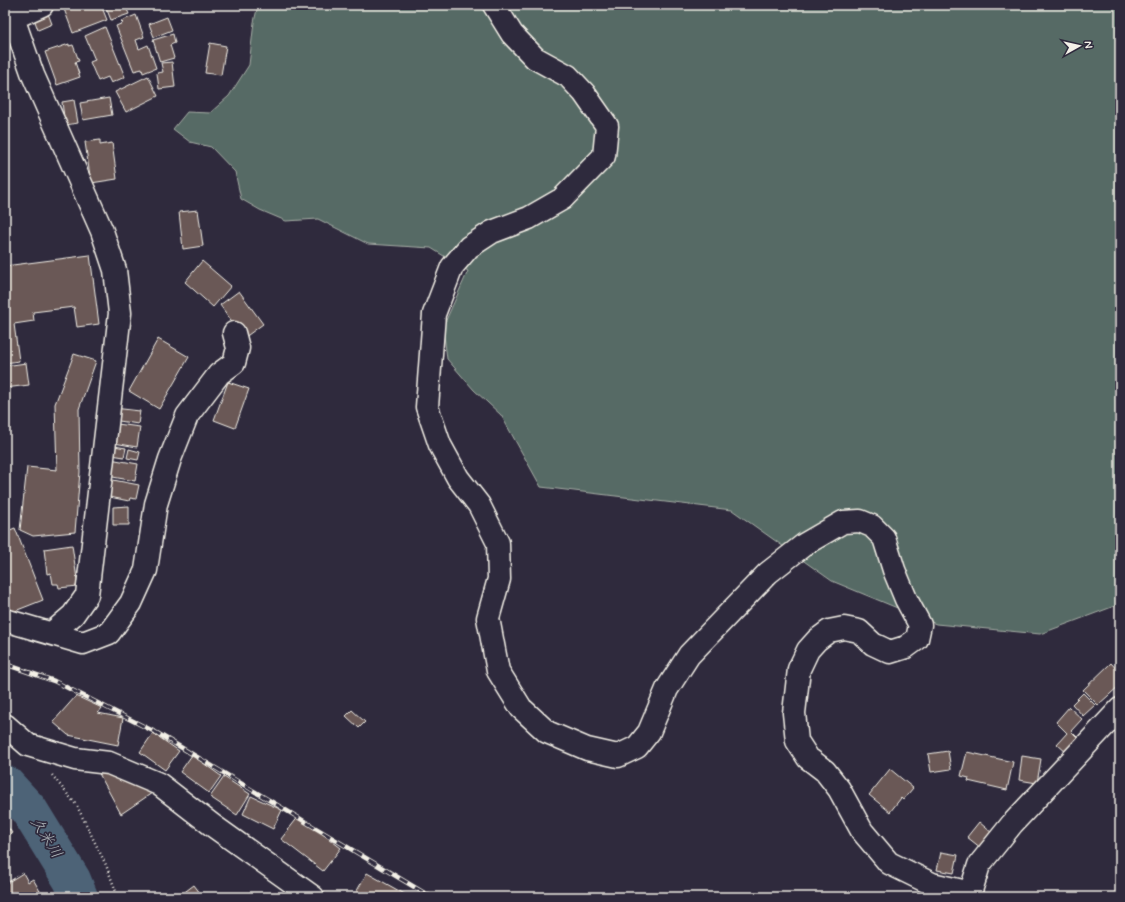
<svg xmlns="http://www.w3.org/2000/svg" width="1125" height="902" viewBox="0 0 1125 902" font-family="Mynerve,'Klee One',sans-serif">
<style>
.green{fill:#576b65;stroke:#a6aea6}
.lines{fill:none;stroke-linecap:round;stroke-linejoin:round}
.river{stroke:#4d6377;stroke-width:38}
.building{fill:#6a5857;stroke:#f4f1e8}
.minor-casing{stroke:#f4f1e8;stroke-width:25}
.path{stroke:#f4f1e8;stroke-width:2.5;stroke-dasharray:1 3;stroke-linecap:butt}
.minor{stroke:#2f2a3d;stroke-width:22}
.rail-casing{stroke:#f4f1e8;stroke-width:4.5}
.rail{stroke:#2f2a3d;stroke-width:3;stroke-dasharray:9;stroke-linecap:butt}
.labels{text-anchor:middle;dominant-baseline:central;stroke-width:3.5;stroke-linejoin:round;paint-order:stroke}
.water-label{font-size:15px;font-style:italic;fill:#b1b8bb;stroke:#2f2a3d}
</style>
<rect width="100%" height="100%" fill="#2f2a3d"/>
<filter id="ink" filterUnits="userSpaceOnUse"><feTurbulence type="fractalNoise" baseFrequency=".025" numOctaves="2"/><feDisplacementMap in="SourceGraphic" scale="8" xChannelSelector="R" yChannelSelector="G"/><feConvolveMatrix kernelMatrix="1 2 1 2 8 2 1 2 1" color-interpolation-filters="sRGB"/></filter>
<g filter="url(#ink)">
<!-- green -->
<path class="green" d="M258,5H1120V604L1040,634L936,624L832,581L732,510L541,487L501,415L474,390L447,359L443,327L468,271L431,248L368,244L318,219L286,221L260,210L241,199L235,172L211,147L190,142L173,129L187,112L210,113L229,96L249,65L254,22Z"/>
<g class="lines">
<!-- river -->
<path class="river" d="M5,784L29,810L72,880L79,897"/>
</g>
<!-- building -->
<path class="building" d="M75,5H101L107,20L73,33L64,9Z
M105,5H125L129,14L111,20Z
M46,8L52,24L38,30L32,13Z
M136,15L144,37L136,40L139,49L148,45L156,68L143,73L142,69L134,71L116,26L123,23L121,21Z
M167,17L172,30L154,37L149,24Z
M105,27L125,77L111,83L108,77L98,81L90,62L95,60L85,36Z
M173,34L175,43L170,45L174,58L160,62L153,40Z
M210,43L226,46L221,75L205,73Z
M69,44V46L73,45L79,61L75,62L80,77L57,85L45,52Z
M172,62L175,87L159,89L157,73L163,72L161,63Z
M148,76L158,96L126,112L115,92Z
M109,98L112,115L83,120L80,103Z
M74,100L78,123L65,125L62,102Z
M100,140V145L112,143L117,179L91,183L85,142Z
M198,210L203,246L183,249L179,212Z
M90,255L99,324L77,327L74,307L33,312L34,321L14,324L19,361L5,363V266Z
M202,261L231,286L213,307L185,282Z
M239,291L263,324L244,338L220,305Z
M158,339L189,357L159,409L129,391Z
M74,354L96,361L79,409L80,472L75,532L33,536L20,530L27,467L57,470L55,404Z
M26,363L29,385L5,388V366Z
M228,382L249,389L235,428L214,420Z
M114,408L140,411L138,424L113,420Z
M117,424L140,427L137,447L114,443Z
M114,446L126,448L124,457L112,455Z
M129,449L140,452L138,460L127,458Z
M110,459L138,464L135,481L107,476Z
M108,479L139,485L136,499L130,498L129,501L105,496Z
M129,506V525H113V507Z
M15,528L43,600L10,613L5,600V532Z
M72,545L78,586L59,588L58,584H53L51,573L47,574L44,549Z
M1111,663L1120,673V685L1098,705L1083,690Z
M1083,693L1095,705L1083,716L1072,704Z
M76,696L102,708L98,713L123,718L118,745L68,735L53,722Z
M1069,707L1082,719L1071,731L1080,740L1068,754L1057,744L1067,733L1056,722Z
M352,710L365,722L359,728L346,716Z
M153,733L179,751L165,770L140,752Z
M948,751L951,769L931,772L928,754Z
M967,752L1013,762L1007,790L968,781L969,778L961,776Z
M192,755L221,776L209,793L180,772Z
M1022,756L1041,759L1037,783L1019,780Z
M150,767L152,793L121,814L96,768L116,770Z
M890,769L913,788L903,800L901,798L890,812L869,795Z
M224,777L250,794L237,815L210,797Z
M251,796L282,810L273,829L243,814Z
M299,816L341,848L323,871L281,839Z
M979,822L992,833L981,848L967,837Z
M5,823L12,833L5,838Z
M941,852L958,855L954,873L937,870Z
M23,873L28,882L33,879L41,893L36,896L37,897H7L5,894V884Z
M367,873L410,897H356L354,896Z
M194,885L203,897H178Z"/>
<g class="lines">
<defs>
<path id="minor" d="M494,5L512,34L535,58L568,76L584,93L607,126L604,156L562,199L529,218L492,232L469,247L452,267L434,314L427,407L440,445L458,478L479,505L498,543L499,579L488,618L498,671L521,708L547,732L587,749L618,756L637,747L649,732L667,689L689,655L768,573L805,544L843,522L860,521L872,526L884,538L894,570L906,599L920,625L917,639L906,647L890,652L873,644L859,631L844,628L829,631L817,640L808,650L799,669L794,713L797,741L808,758L825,771L839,789L862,831L889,863L932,884L971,893
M13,18L33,75L102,231L115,270L120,313L87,595L73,615L52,633
M5,19L13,18L42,5
M5,620L83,643L109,633L131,603L146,570L156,504L170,459L187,416L219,374L234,363L238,348L234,333
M5,725L28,745L75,759L109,763L159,784L212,825L313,897
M969,897L979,865L1012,824L1120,709"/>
</defs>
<!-- minor casing -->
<use href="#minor" class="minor-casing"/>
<!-- path -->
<path class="path" d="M52,775L77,806L106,865L118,897"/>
<!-- minor -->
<use href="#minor" class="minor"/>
<defs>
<path id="rail" d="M5,664L54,681L157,733L431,897"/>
</defs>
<!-- rail casing -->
<use href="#rail" class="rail-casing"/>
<!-- rail -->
<use href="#rail" class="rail"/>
</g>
</g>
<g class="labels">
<!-- water labels -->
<g class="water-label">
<text transform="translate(46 838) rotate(58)">久米川</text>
</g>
</g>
<!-- margin -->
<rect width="1125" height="902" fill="none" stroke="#2f2a3d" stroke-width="20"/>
<rect x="10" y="10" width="1105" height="882" fill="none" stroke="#f4f1e8" stroke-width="1.5" filter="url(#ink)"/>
<!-- north arrow -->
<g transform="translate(1079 46) rotate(82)" stroke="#2f2a3d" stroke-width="3" paint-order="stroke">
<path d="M0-3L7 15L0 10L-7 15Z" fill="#f4f1e8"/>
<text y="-6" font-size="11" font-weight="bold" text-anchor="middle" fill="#f4f1e8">N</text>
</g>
</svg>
